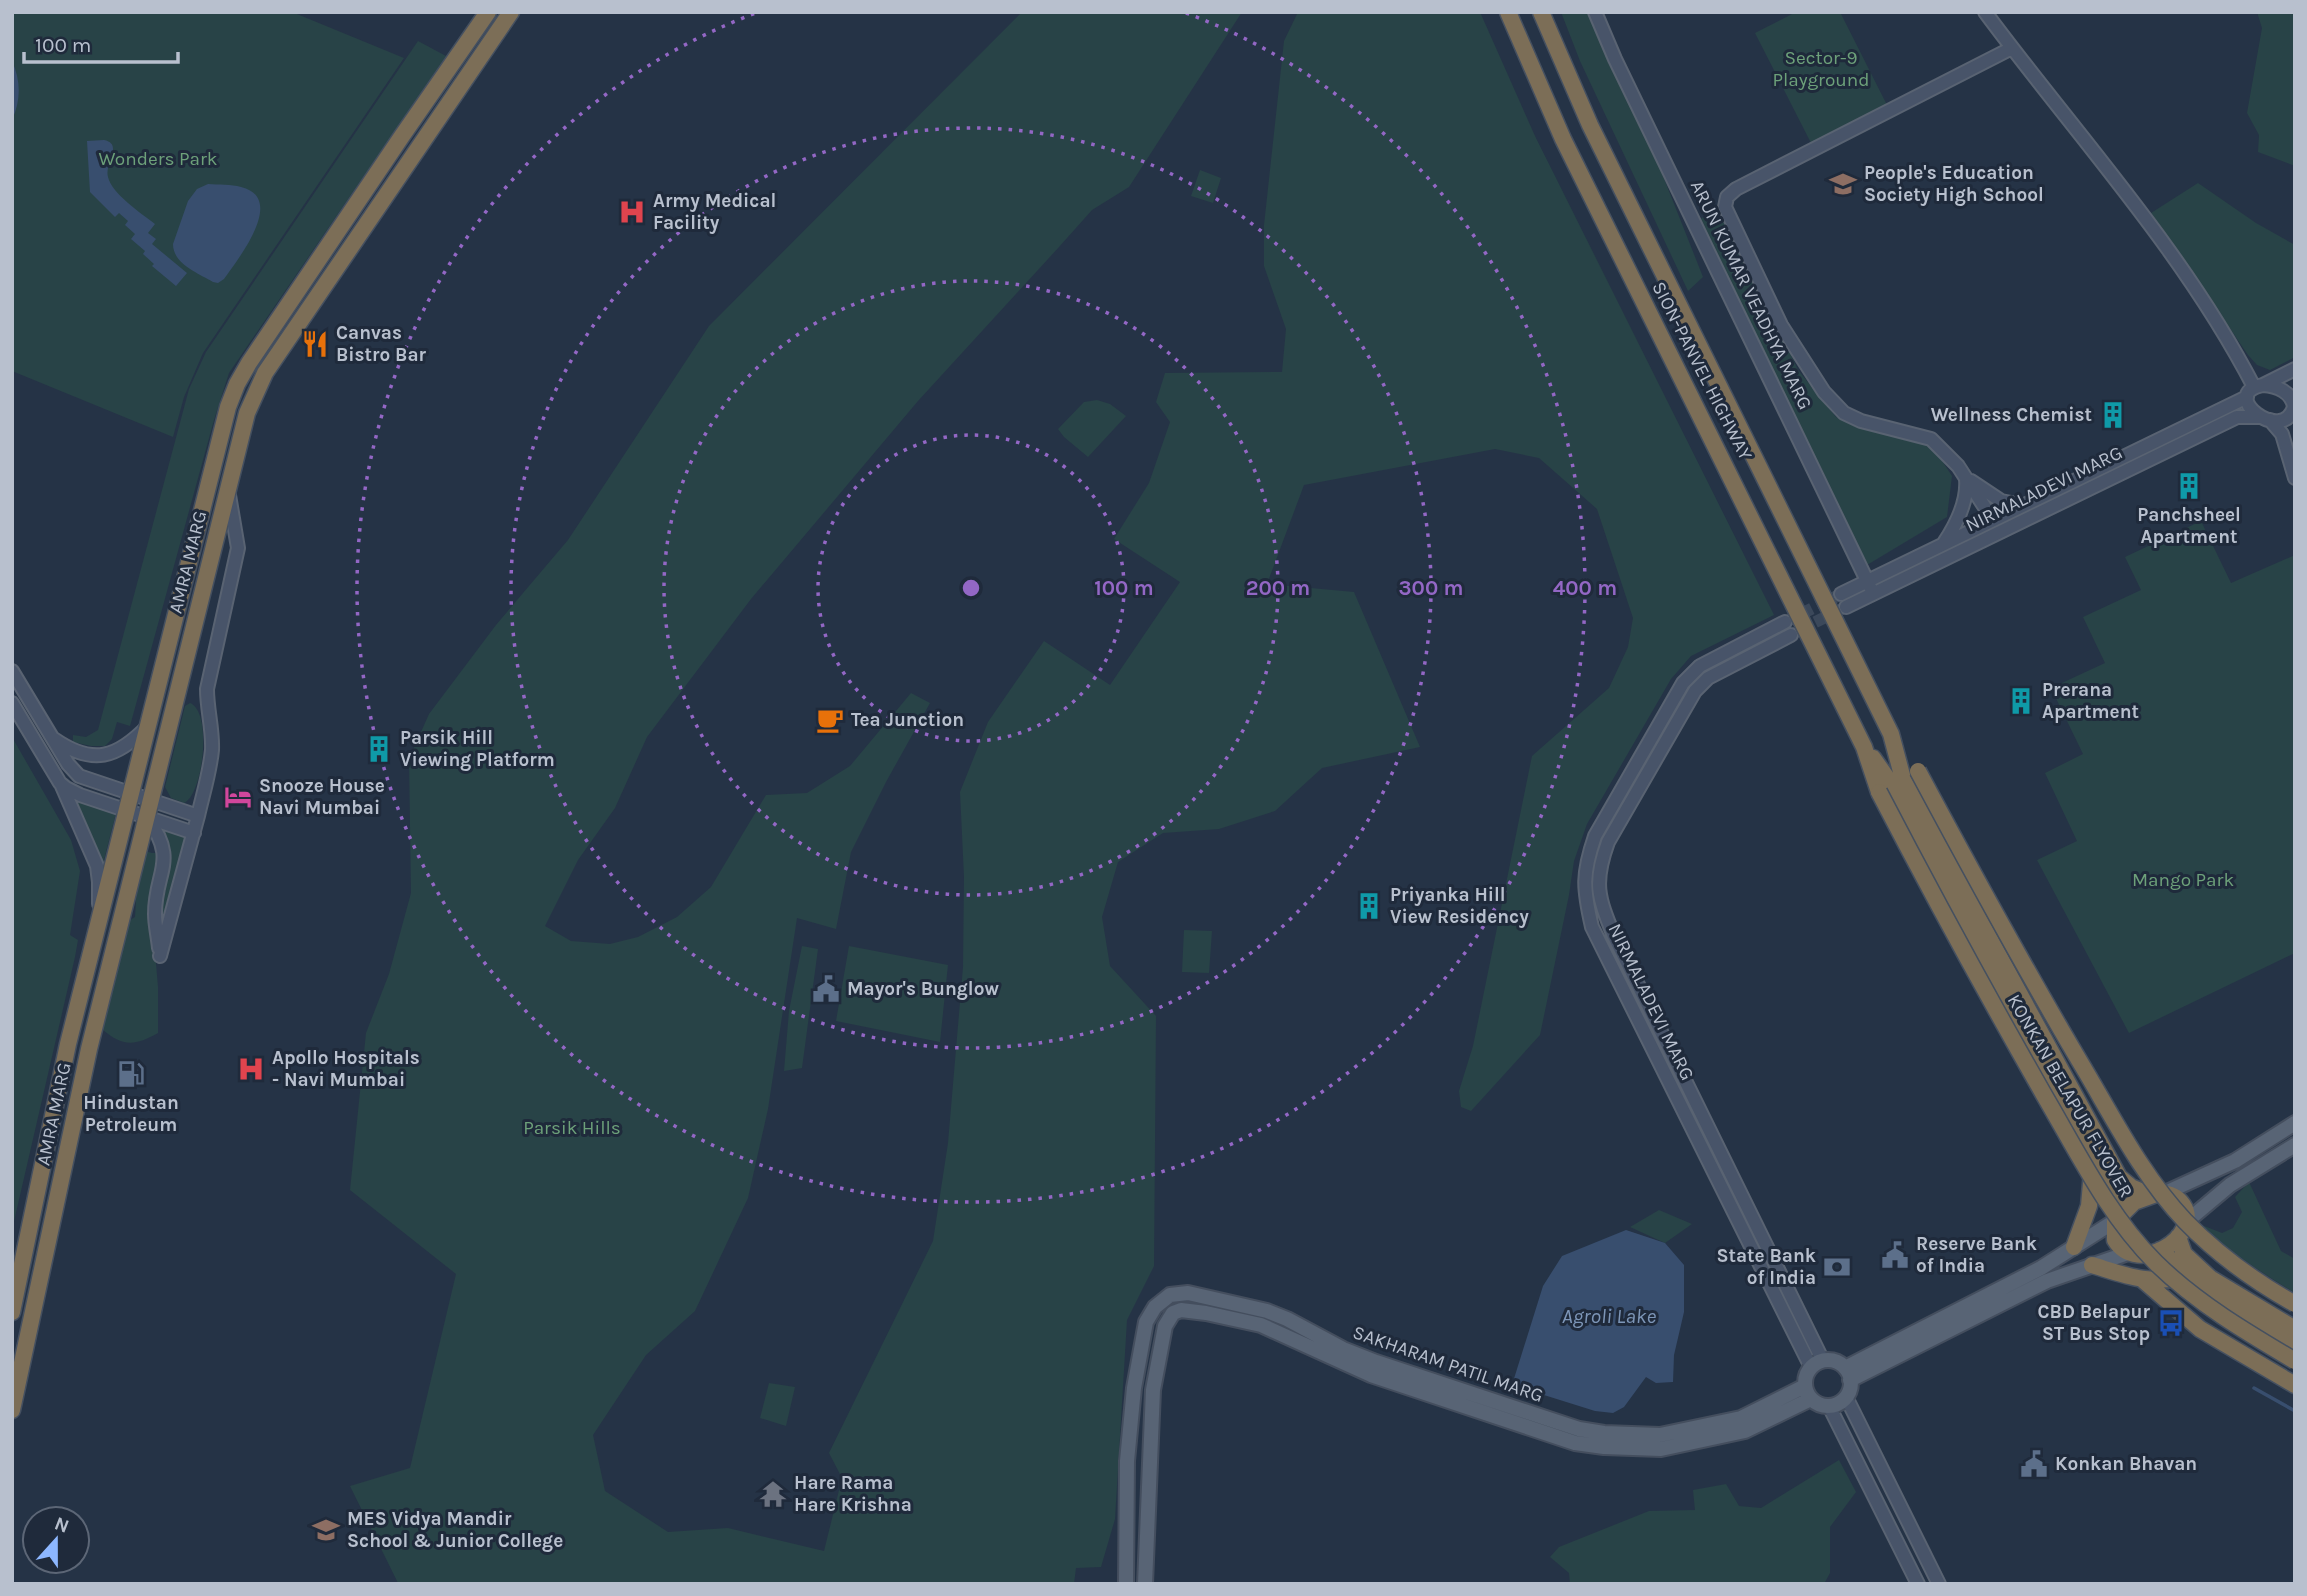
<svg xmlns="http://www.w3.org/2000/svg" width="2307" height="1596" viewBox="0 0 2307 1596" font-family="Karla,sans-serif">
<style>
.green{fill:#284347}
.water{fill:#384e6e}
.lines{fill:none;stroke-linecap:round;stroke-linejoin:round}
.stream{stroke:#384e6e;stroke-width:3.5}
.secondary-tunnel{stroke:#3b485a;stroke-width:12;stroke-dasharray:12 6;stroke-linecap:butt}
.secondary-casing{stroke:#596372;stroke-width:16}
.primary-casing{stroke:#444e5e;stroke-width:18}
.highway-casing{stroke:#455060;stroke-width:19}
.secondary{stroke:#485469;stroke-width:12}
.primary{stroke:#586475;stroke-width:14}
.highway{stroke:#7c6e57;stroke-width:16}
.highway-bridge-casing{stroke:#455060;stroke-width:19;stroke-linecap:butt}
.highway-bridge{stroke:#7c6e57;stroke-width:16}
.ring{fill:none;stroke:#9367c5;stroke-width:3.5;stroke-dasharray:3.5 7}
.labels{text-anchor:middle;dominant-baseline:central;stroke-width:6;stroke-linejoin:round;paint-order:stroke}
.park-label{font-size:19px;fill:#6da17a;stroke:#1f2a3b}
.poi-label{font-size:19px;font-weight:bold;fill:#b8c0ce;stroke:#1f2a3b;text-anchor:start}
.street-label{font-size:19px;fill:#b8c0ce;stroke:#1f2a3b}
.water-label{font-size:21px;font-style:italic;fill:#7d96b8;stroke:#1f2a3b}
.centre{fill:#9367c5;stroke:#1f2a3b;stroke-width:3.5}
.ring-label{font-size:21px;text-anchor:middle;font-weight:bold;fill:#9367c5;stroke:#1f2a3b;stroke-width:6;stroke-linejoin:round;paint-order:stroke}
</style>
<rect width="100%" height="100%" fill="#253346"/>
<!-- green -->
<path class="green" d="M12,12H292L404,58L203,353L184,397L173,437L12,371Z
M1022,12H1242L1129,187L1092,210L1059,247L918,401L751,599L647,737L615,808L578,860L545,926L571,941L610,944L638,937L677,917L711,887L766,795L807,793L850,766L911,693L930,703L886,782L851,852L836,929L797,918L768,1109L748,1198L695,1311L646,1355L593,1435L605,1491L668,1532L728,1528L824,1551L842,1478L829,1453L933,1241L948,1143L963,967L964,877L960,792L988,722L1044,641L1110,685L1180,582L1114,539L1149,483L1170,422L1156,402L1165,373L1282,372L1286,329L1264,266V225L1284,41L1298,12H1480L1535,136L1774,615L1691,656L1671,679L1587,824L1574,861L1569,895L1540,1035L1471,1111L1461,1107L1459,1091L1473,1046L1532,756L1609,688L1628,647L1633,618L1597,509L1539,458L1495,449L1304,485L1267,584L1354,592L1420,747L1322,768L1275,811L1219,829L1163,833L1118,862L1102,917L1110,966L1156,1016L1154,1266L1127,1320L1115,1519L1101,1567L1076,1568L1074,1584L398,1583L350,1486L410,1468L456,1274L350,1190L366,1033L389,974L411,893L409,759L429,714L496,625L568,540L709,326Z
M1561,12H1598L1703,277L1688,291L1580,61Z
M1796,12H1840L1887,105L1811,143L1755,33Z
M2257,12H2295V166L2258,152L2259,135L2247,113L2262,28Z
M418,41L446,56L229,373L214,420L130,726L117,722L112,739L105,746H91L73,742V735L86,737L98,730L189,389L206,352Z
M1200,170L1221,178L1213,203L1191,196Z
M2198,183L2256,223L2295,245V357L2270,370L2257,365L2248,355L2151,213Z
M1720,208L1798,370L1836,417L1933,447L1952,476L1947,517L1867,565L1700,219Z
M1097,400L1110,404L1126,416L1088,457L1064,437L1058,429L1084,402Z
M2201,521L2231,583L2295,555V953L2129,1033L2037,860L2077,841L2045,773L2083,754L2051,688L2105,663L2083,617L2141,590L2125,557Z
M190,703C213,712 203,795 184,803L171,798L165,787L185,706Z
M12,737L71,840L80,871L70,935L78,940L75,957L12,1230Z
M73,800L116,813L103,864Z
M156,825L188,836L162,929L161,917L170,862L164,838Z
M139,849L152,853H164L154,940L158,987V1033C135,1046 122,1047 102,1029L130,920L135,917Z
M1184,930L1212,931L1209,973L1182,972Z
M802,946L818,949L802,1068L784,1071L789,1011Z
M849,946L948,965L940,1042L836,1021Z
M2249,1182L2281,1251L2295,1259V1293C2260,1272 2229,1251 2199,1224L2222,1233L2233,1228L2242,1212L2235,1197Z
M1659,1210L1692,1224L1665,1243L1630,1227Z
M769,1383L795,1387L786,1426L760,1418Z
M1839,1460L1856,1492L1830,1527V1573L1824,1584H1570L1569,1573L1550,1557L1559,1547L1649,1511L1695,1510L1693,1490L1726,1484L1739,1506L1761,1508Z"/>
<!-- water -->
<path class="water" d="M12,61C21,81 21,100 12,120Z
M104,140C124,144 104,164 108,177C112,194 141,213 155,224L148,233L156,239L152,244L187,273L176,286L152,266L154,264L143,254L145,251L131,239L135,234L125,225L128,221L119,213L115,217L90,192L87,141Z
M208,184C219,185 231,184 241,187C287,198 238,259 224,279L218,283L213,282C198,273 173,264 173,244L188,201L197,189Z
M1626,1230L1665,1243L1684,1265V1312L1674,1355L1673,1382L1656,1383L1646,1377L1624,1407L1613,1413L1595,1411L1512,1385L1543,1286L1562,1256Z"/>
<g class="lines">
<!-- stream -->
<path class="stream" d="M2254,1388L2295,1411"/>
<!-- secondary-tunnel -->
<path class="secondary-tunnel" d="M1785,622L1841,594
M1799,630L1846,607"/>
<defs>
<path id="secondary" d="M1595,12L1615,59L1873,593
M1985,12C2077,136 2183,250 2254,387
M2263,385C2277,386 2292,392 2294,407C2283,446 2216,394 2263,385Z
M2263,385L2295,369
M2270,420L2282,434L2295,478
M1971,481L2001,501L2022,505
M1990,521L1986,509L1958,466L1931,439L1861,421L1844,413L1824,392L1781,325L1725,207L1727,197L1736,189L2012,48
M1944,543C1956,525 1968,502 1966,479
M1841,594L2247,397
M1846,607L2237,417H2261
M1785,622L1700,666L1683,683L1595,836C1582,874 1583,888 1592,927L1811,1367
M1791,635L1708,678L1695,691L1608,842C1593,883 1598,897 1614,936L1823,1361
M12,671L68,764L79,776L198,816L160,956
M12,703L60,783L66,788L80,795L194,833
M54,739C93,766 117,758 148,726
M62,786L97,866L99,882V904
M198,816C203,794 210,772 212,750C213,729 207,710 207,689L238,548L229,495
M147,817C179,862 155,870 155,914C155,925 158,937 159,948
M1846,1397L1939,1584
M1829,1406L1918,1584"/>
<path id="primary" d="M2165,1193L2235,1161L2295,1123
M2186,1222L2230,1185L2295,1145
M1805 1383a23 23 0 1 1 46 0a23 23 0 1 1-46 0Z
M1845,1368L2041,1268L2115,1221
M1850,1380L2047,1281L2128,1253
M1126,1584L1127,1461L1134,1388L1146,1322L1155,1307L1170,1295L1188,1293L1267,1311L1287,1319L1343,1349L1376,1362L1579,1429L1604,1433L1660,1435L1741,1418L1805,1386
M1145,1584L1153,1390L1165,1326L1173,1313L1181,1310L1206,1313L1261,1325L1371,1375L1575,1443L1604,1447L1661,1449L1745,1431L1811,1399"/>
<path id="highway" d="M1508,12L1563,139L1864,747L1879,792
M1541,12L1590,125L1891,734L1903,779L2119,1177L2131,1187L2150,1195
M1873,758L1892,785L2108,1182L2120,1214
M2159,1193C2169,1193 2177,1196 2183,1205C2203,1236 2137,1277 2115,1240V1221L2134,1202Z
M2178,1237L2184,1254L2210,1278L2295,1329
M2074,1247L2089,1206L2092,1172
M2160,1250C2201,1289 2246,1315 2295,1343
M2092,1265C2125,1275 2148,1285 2183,1277
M2143,1280L2200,1329L2295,1385
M12,1312L68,1044L228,407L237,384L249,363L402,136L488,12
M12,1410L89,1049L247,413L265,373L511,12"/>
</defs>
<!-- secondary casing -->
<use href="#secondary" class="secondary-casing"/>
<!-- primary casing -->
<use href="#primary" class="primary-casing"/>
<!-- highway casing -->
<use href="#highway" class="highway-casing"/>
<!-- secondary -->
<use href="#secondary" class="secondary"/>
<!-- primary -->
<use href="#primary" class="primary"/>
<!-- highway -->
<use href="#highway" class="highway"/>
<defs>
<path id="highway-bridge" d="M1918,771C1972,872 2027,973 2086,1072C2116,1123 2144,1178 2185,1221C2218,1255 2254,1281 2295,1304
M1879,792C1932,894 1987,995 2044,1095C2078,1153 2108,1215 2156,1263C2197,1303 2246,1332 2295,1361"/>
</defs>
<!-- highway-bridge casing -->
<use href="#highway-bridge" class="highway-bridge-casing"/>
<!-- highway-bridge -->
<use href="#highway-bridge" class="highway-bridge"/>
</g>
<!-- distance rings -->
<g class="ring">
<circle cx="971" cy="588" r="153"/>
<circle cx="971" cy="588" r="307"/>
<circle cx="971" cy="588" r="460"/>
<path d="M1186 13A614 614 0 1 1 756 13"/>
</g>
<!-- icons -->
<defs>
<symbol id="school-bare" viewBox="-9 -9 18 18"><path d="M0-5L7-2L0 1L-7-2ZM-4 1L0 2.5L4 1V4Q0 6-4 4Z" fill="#8d6e63" stroke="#1f2a3b" stroke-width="2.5" paint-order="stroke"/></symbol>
<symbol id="hospital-bare" viewBox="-9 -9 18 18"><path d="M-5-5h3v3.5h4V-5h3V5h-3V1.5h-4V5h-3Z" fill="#e0444e" stroke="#1f2a3b" stroke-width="2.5" paint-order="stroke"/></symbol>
<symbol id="restaurant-bare" viewBox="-9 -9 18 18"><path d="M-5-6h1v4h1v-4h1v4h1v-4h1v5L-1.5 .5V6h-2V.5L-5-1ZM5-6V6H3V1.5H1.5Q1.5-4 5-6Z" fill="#e8710a" stroke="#1f2a3b" stroke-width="2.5" paint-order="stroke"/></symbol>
<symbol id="building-bare" viewBox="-9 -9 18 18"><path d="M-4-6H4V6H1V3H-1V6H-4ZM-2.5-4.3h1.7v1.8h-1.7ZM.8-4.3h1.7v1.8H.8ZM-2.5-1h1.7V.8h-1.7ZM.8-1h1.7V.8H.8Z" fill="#0f9aa8" stroke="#1f2a3b" stroke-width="2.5" paint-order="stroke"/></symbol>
<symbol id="cafe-bare" viewBox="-9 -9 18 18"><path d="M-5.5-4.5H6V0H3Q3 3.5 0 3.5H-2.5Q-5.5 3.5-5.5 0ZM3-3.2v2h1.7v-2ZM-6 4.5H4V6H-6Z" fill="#e8710a" stroke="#1f2a3b" stroke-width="2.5" paint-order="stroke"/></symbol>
<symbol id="hotel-bare" viewBox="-9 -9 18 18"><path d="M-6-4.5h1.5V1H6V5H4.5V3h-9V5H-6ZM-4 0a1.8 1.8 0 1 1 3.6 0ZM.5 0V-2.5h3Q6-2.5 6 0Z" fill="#d1479c" stroke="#1f2a3b" stroke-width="2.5" paint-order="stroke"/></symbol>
<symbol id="civic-bare" viewBox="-9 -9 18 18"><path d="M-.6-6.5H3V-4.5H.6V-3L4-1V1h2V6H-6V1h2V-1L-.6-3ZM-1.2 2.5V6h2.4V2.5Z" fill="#5c6f8a" stroke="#1f2a3b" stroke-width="2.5" paint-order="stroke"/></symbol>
<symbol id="fuel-bare" viewBox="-9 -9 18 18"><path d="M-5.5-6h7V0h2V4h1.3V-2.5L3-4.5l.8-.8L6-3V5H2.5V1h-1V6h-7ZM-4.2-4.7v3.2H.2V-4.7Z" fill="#5c6f8a" stroke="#1f2a3b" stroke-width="2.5" paint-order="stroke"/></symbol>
<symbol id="bank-bare" viewBox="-9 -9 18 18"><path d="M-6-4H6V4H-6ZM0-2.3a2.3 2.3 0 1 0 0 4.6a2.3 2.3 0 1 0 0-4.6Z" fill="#5c6f8a" stroke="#1f2a3b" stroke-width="2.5" paint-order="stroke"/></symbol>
<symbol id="bus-bare" viewBox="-9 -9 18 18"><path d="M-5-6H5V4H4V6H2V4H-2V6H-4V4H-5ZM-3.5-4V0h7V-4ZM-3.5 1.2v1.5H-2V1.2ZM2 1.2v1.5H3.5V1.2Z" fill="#1a4fb4" stroke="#1f2a3b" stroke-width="2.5" paint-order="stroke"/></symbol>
<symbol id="temple-bare" viewBox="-9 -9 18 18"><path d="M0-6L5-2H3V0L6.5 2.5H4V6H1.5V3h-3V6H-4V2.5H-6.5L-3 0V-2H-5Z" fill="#6b7280" stroke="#1f2a3b" stroke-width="2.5" paint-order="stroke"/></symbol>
</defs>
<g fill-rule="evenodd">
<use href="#school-bare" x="1824" y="165" width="38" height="38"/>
<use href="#hospital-bare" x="613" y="193" width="38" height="38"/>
<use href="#restaurant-bare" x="296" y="325" width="38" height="38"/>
<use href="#building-bare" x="2094" y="396" width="38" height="38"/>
<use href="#building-bare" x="2170" y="467" width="38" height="38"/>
<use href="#building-bare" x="2002" y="682" width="38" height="38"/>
<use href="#cafe-bare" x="811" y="701" width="38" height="38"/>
<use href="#building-bare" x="360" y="730" width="38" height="38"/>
<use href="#hotel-bare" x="219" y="778" width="38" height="38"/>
<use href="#building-bare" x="1350" y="887" width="38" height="38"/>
<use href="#civic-bare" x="807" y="970" width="38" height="38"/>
<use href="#hospital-bare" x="232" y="1050" width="38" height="38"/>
<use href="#fuel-bare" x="112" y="1055" width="38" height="38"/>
<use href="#civic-bare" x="1876" y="1236" width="38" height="38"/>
<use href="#bank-bare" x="1818" y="1248" width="38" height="38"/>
<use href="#bus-bare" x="2152" y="1304" width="38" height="38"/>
<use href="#civic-bare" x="2015" y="1445" width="38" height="38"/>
<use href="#temple-bare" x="754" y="1475" width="38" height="38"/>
<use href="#school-bare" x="307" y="1511" width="38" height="38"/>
</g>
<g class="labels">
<!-- park labels -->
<g class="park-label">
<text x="1821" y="58">Sector-9<tspan x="1821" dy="22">Playground</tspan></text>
<text x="158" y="159">Wonders Park</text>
<text x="2183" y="880">Mango Park</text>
<text x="572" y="1128">Parsik Hills</text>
</g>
<!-- poi labels -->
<g class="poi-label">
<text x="1864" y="173">People's Education<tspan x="1864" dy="22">Society High School</tspan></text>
<text x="653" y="201">Army Medical<tspan x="653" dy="22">Facility</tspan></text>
<text x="336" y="333">Canvas<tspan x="336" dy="22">Bistro Bar</tspan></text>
<text x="2092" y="415" text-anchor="end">Wellness Chemist</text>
<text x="2189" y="515" text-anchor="middle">Panchsheel<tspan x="2189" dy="22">Apartment</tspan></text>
<text x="2042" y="690">Prerana<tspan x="2042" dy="22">Apartment</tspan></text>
<text x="851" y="720">Tea Junction</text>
<text x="400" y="738">Parsik Hill<tspan x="400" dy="22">Viewing Platform</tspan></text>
<text x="259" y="786">Snooze House<tspan x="259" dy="22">Navi Mumbai</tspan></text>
<text x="1390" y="895">Priyanka Hill<tspan x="1390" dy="22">View Residency</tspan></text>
<text x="847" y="989">Mayor's Bunglow</text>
<text x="272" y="1058">Apollo Hospitals<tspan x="272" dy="22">- Navi Mumbai</tspan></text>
<text x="131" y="1103" text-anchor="middle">Hindustan<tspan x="131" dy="22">Petroleum</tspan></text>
<text x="1916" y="1244">Reserve Bank<tspan x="1916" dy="22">of India</tspan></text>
<text x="1816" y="1256" text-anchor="end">State Bank<tspan x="1816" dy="22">of India</tspan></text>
<text x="2150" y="1312" text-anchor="end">CBD Belapur<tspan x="2150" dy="22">ST Bus Stop</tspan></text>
<text x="2055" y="1464">Konkan Bhavan</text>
<text x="794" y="1483">Hare Rama<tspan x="794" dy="22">Hare Krishna</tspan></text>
<text x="347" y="1519">MES Vidya Mandir<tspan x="347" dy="22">School &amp; Junior College</tspan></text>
</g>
<!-- street labels -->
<g class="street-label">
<text transform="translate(1751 295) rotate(64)">ARUN KUMAR VEADHYA MARG</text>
<text transform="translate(1702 371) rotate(63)">SION-PANVEL HIGHWAY</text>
<text transform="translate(2044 489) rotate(-26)">NIRMALADEVI MARG</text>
<text transform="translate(188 562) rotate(-76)">AMRA MARG</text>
<text transform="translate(1651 1002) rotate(64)">NIRMALADEVI MARG</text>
<text transform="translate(2070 1096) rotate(60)">KONKAN BELAPUR FLYOVER</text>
<text transform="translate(54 1114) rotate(-78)">AMRA MARG</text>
<text transform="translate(1448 1364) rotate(19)">SAKHARAM PATIL MARG</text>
</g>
<!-- water labels -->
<g class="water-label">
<text x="1609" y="1316">Agroli Lake</text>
</g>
</g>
<circle cx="971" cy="588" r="10" class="centre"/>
<g class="ring-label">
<text x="1124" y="595">100 m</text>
<text x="1278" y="595">200 m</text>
<text x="1431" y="595">300 m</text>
<text x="1585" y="595">400 m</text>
</g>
<!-- border -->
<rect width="2307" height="1596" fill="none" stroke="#b8c0ce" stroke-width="28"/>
<!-- north arrow -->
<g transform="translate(56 1540) rotate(21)"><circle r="33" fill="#1f2a3b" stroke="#5c6676" stroke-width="2"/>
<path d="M0-5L12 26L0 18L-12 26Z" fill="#8db7ff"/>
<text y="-10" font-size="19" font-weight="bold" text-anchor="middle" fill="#b8c0ce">N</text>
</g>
<!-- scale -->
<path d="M24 52v10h154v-10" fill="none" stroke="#b8c0ce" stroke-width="3.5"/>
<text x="35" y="52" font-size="21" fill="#b8c0ce" stroke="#1f2a3b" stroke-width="5" paint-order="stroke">100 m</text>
</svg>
